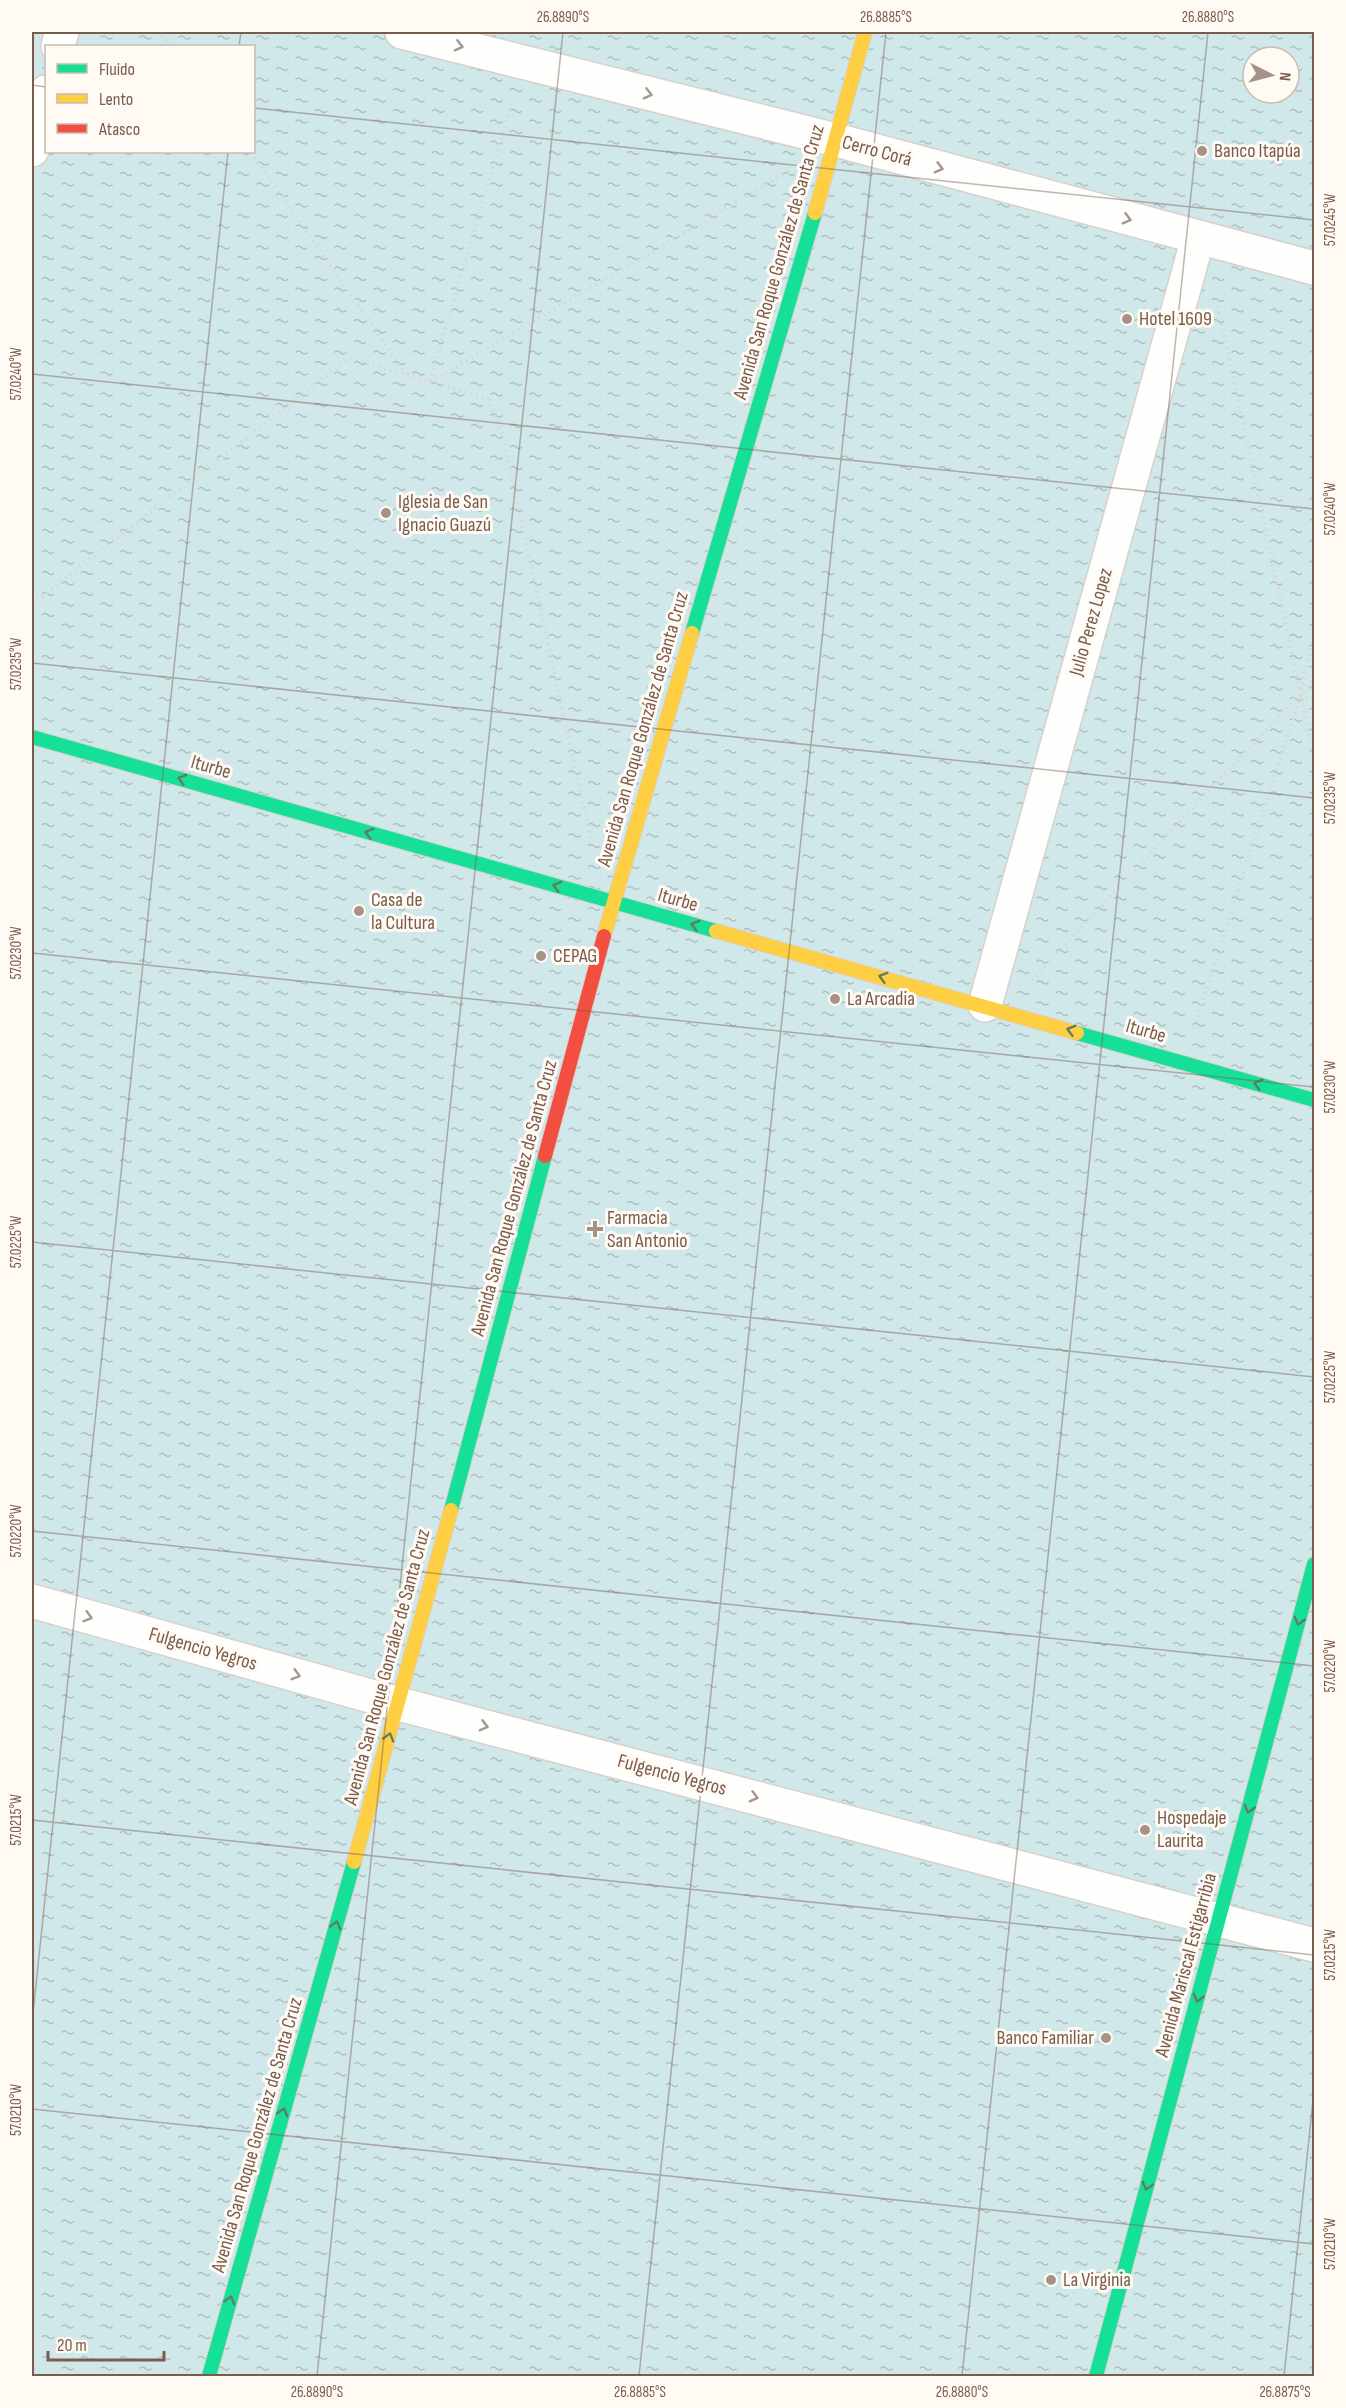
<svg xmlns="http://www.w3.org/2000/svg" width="1346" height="2408" viewBox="0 0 1346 2408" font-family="'Sofia Sans Condensed',sans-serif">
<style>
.water{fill:url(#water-ripples);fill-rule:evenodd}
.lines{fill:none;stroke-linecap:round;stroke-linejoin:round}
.street-casing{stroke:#d7d1cb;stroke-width:36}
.fast-casing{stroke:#d9d2cb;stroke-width:16}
.slow-casing{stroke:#d9d2cb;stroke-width:16}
.jam-casing{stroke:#d9d2cb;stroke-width:16}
.path{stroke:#dcd5d0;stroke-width:4;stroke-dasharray:1.5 4.5;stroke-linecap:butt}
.street{stroke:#fefefd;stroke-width:33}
.fast{stroke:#16e098;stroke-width:14}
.slow{stroke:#ffcf43;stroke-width:14}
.jam{stroke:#f24e42;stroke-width:14}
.oneway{stroke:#a8958b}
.oneway2{stroke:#617d60}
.ticks{fill:none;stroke:#7a5c4d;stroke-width:1.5;stroke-opacity:0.45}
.poi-dot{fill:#a69286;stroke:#fffaf3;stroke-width:2}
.labels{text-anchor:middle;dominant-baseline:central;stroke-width:6;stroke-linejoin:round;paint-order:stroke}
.street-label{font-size:20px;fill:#7a5c4d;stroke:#fffaf3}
.poi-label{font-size:20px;fill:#7a5c4d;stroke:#fffaf3;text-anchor:start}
.neatline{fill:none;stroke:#7a5c4d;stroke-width:2}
.ticks-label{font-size:15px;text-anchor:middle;fill:#7a5c4d}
</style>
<defs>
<pattern id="water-ripples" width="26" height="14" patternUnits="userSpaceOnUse" patternTransform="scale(1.5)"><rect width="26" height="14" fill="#d0e8ea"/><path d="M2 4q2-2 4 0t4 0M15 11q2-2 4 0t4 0" fill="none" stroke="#aebfc0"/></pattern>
</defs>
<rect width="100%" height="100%" fill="#f9f5f0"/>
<!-- water -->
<path class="water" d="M32,32H1314V2376H32ZM46,46H254V152H46ZM1253,57H1289V93H1253Z"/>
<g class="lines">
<defs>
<path id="street" d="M402,32L836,140L1314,268
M58,46L62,32
M32,150L46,92
M985,1005L1198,238
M32,1601L399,1704L1314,1945"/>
<path id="fast" d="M692,633L815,213
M32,737L716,931
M1077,1033L1314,1100
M451,1510L545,1156
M209,2376L354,1862
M1096,2376L1314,1564"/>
<path id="slow" d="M815,213L865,32
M716,931L1077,1033
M604,936L692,633
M354,1862L451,1510"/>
<path id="jam" d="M545,1156L604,936"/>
</defs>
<!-- street casing -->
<use href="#street" class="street-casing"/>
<!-- fast casing -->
<use href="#fast" class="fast-casing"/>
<!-- slow casing -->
<use href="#slow" class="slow-casing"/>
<!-- jam casing -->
<use href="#jam" class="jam-casing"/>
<!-- path -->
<path class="path" d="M157,32L172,46
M251,152L407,375
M1218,306L1314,757
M430,381L513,98
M430,382L789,171
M32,604L349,358L488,399L503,437L591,841
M1300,696L1314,699
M1032,980L1314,679
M1194,1028L1300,696L1314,633"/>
<!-- street -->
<use href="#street" class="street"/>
<!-- fast -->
<use href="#fast" class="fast"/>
<!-- slow -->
<use href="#slow" class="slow"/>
<!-- jam -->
<use href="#jam" class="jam"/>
</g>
<!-- one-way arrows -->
<defs><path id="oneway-chevron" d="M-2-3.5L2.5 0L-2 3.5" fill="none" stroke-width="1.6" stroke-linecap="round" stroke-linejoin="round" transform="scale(1.5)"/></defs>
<g class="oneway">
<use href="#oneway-chevron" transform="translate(459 46) rotate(14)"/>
<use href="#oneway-chevron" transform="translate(648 94) rotate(14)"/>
<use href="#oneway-chevron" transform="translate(939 168) rotate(15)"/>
<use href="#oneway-chevron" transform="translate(1127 219) rotate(15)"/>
<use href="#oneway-chevron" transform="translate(88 1617) rotate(16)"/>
<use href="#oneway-chevron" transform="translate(296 1675) rotate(16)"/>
<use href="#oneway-chevron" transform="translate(484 1726) rotate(15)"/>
<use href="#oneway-chevron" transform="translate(754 1797) rotate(15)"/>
</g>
<g class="oneway2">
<use href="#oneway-chevron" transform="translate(182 779) rotate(-164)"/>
<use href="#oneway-chevron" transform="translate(369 833) rotate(-164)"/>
<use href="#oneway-chevron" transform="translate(557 886) rotate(-164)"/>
<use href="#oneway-chevron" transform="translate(695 925) rotate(-164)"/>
<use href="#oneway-chevron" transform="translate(883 977) rotate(-164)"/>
<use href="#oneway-chevron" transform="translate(1071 1030) rotate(-164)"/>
<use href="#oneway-chevron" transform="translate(1258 1084) rotate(-164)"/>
<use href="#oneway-chevron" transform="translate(1299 1621) rotate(105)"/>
<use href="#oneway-chevron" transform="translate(389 1737) rotate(-74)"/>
<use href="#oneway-chevron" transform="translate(1249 1809) rotate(105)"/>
<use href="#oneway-chevron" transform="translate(336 1925) rotate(-74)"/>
<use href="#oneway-chevron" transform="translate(1198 1998) rotate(105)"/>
<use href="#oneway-chevron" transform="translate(283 2112) rotate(-74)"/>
<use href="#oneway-chevron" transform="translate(1147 2186) rotate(105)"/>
<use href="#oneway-chevron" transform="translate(230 2300) rotate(-74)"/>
</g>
<!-- ticks -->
<path class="ticks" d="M239,46L241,32M32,85L46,87M254,108L1314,220M32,374L1314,509M32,663L1314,798M32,953L1314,1087M32,1242L1314,1377M32,1531L1314,1666M32,1820L1314,1955M32,2023L228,152M32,2109L1314,2244M317,2376L563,32M639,2376L886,32M962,2376L1208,32M1284,2376L1314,2091"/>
<!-- markers -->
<g class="poi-dot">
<circle cx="1202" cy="151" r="6"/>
<circle cx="1127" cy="319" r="6"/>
<circle cx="386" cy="513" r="6"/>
<circle cx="359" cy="911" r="6"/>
<circle cx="541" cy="956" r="6"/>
<circle cx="835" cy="999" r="6"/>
<path d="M592 1220h6v6h6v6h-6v6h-6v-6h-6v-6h6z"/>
<circle cx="1145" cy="1830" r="6"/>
<circle cx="1106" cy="2038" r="6"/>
<circle cx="1051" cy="2280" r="6"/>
</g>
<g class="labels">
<!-- street labels -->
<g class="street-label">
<text transform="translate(877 151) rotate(15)">Cerro Corá</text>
<text transform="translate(779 262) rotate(-74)">Avenida San Roque González de Santa Cruz</text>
<text transform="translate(1091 622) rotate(-74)">Julio Perez Lopez</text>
<text transform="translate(643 729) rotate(-74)">Avenida San Roque González de Santa Cruz</text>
<text transform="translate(211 767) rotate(16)">Iturbe</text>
<text transform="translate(678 900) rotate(16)">Iturbe</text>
<text transform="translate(1146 1031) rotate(16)">Iturbe</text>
<text transform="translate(514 1198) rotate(-75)">Avenida San Roque González de Santa Cruz</text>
<text transform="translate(203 1649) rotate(16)">Fulgencio Yegros</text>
<text transform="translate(387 1667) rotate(-75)">Avenida San Roque González de Santa Cruz</text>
<text transform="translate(672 1775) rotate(15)">Fulgencio Yegros</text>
<text transform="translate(1186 1965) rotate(-75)">Avenida Mariscal Estigarribia</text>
<text transform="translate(257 2135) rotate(-74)">Avenida San Roque González de Santa Cruz</text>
</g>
<!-- poi labels -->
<g class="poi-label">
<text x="1214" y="151">Banco Itapúa</text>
<text x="1139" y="319">Hotel 1609</text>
<text x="398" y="502">Iglesia de San<tspan x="398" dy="23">Ignacio Guazú</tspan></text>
<text x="371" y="900">Casa de<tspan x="371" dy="23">la Cultura</tspan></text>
<text x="553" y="956">CEPAG</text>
<text x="847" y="999">La Arcadia</text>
<text x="607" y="1218">Farmacia<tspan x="607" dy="23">San Antonio</tspan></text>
<text x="1157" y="1818">Hospedaje<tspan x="1157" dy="23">Laurita</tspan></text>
<text x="1094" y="2038" text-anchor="end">Banco Familiar</text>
<text x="1063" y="2280">La Virginia</text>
</g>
</g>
<!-- border -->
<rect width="1346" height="2408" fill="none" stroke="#fffaf3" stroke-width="66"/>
<!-- legend -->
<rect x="45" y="45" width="210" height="108" fill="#fffaf3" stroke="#cabbb1" stroke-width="1.5"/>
<rect x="57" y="64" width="30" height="9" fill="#16e098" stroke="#cabbb1" stroke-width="1.5"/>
<text x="99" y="75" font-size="18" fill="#7a5c4d">Fluido</text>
<rect x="57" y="94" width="30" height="9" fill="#ffcf43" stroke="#cabbb1" stroke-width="1.5"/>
<text x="99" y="105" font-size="18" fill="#7a5c4d">Lento</text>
<rect x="57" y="124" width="30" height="9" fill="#f24e42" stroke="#cabbb1" stroke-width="1.5"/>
<text x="99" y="135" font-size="18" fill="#7a5c4d">Atasco</text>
<!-- north arrow -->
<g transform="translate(1271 75) rotate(96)"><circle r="28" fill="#fffaf3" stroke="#cabbb1" stroke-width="1.5"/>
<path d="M0-4.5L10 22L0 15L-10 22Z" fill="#a69286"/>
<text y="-9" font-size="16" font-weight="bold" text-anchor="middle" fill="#7a5c4d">N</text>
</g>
<!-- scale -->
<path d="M48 2351v9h116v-9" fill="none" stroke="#7a5c4d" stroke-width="3"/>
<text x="57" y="2351" font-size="18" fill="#7a5c4d" stroke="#fffaf3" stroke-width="4.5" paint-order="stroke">20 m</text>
<rect x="33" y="33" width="1280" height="2342" class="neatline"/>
<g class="ticks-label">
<text x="563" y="22">26.8890°S</text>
<text x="886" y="22">26.8885°S</text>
<text x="1208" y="22">26.8880°S</text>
<text transform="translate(1330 220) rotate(-90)" y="5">57.0245°W</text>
<text transform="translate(16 374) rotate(-90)" y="5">57.0240°W</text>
<text transform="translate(1330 509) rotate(-90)" y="5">57.0240°W</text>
<text transform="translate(16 664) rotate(-90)" y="5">57.0235°W</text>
<text transform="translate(1330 798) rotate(-90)" y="5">57.0235°W</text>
<text transform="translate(16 953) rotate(-90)" y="5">57.0230°W</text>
<text transform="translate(1330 1087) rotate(-90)" y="5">57.0230°W</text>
<text transform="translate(16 1242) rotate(-90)" y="5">57.0225°W</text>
<text transform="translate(1330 1377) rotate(-90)" y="5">57.0225°W</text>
<text transform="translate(16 1531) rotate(-90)" y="5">57.0220°W</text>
<text transform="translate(1330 1666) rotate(-90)" y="5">57.0220°W</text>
<text transform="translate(16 1820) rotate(-90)" y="5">57.0215°W</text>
<text transform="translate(1330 1955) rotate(-90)" y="5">57.0215°W</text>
<text transform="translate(16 2110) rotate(-90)" y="5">57.0210°W</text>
<text transform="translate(1330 2244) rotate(-90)" y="5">57.0210°W</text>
<text x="317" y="2397">26.8890°S</text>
<text x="640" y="2397">26.8885°S</text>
<text x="962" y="2397">26.8880°S</text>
<text x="1285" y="2397">26.8875°S</text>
</g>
</svg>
